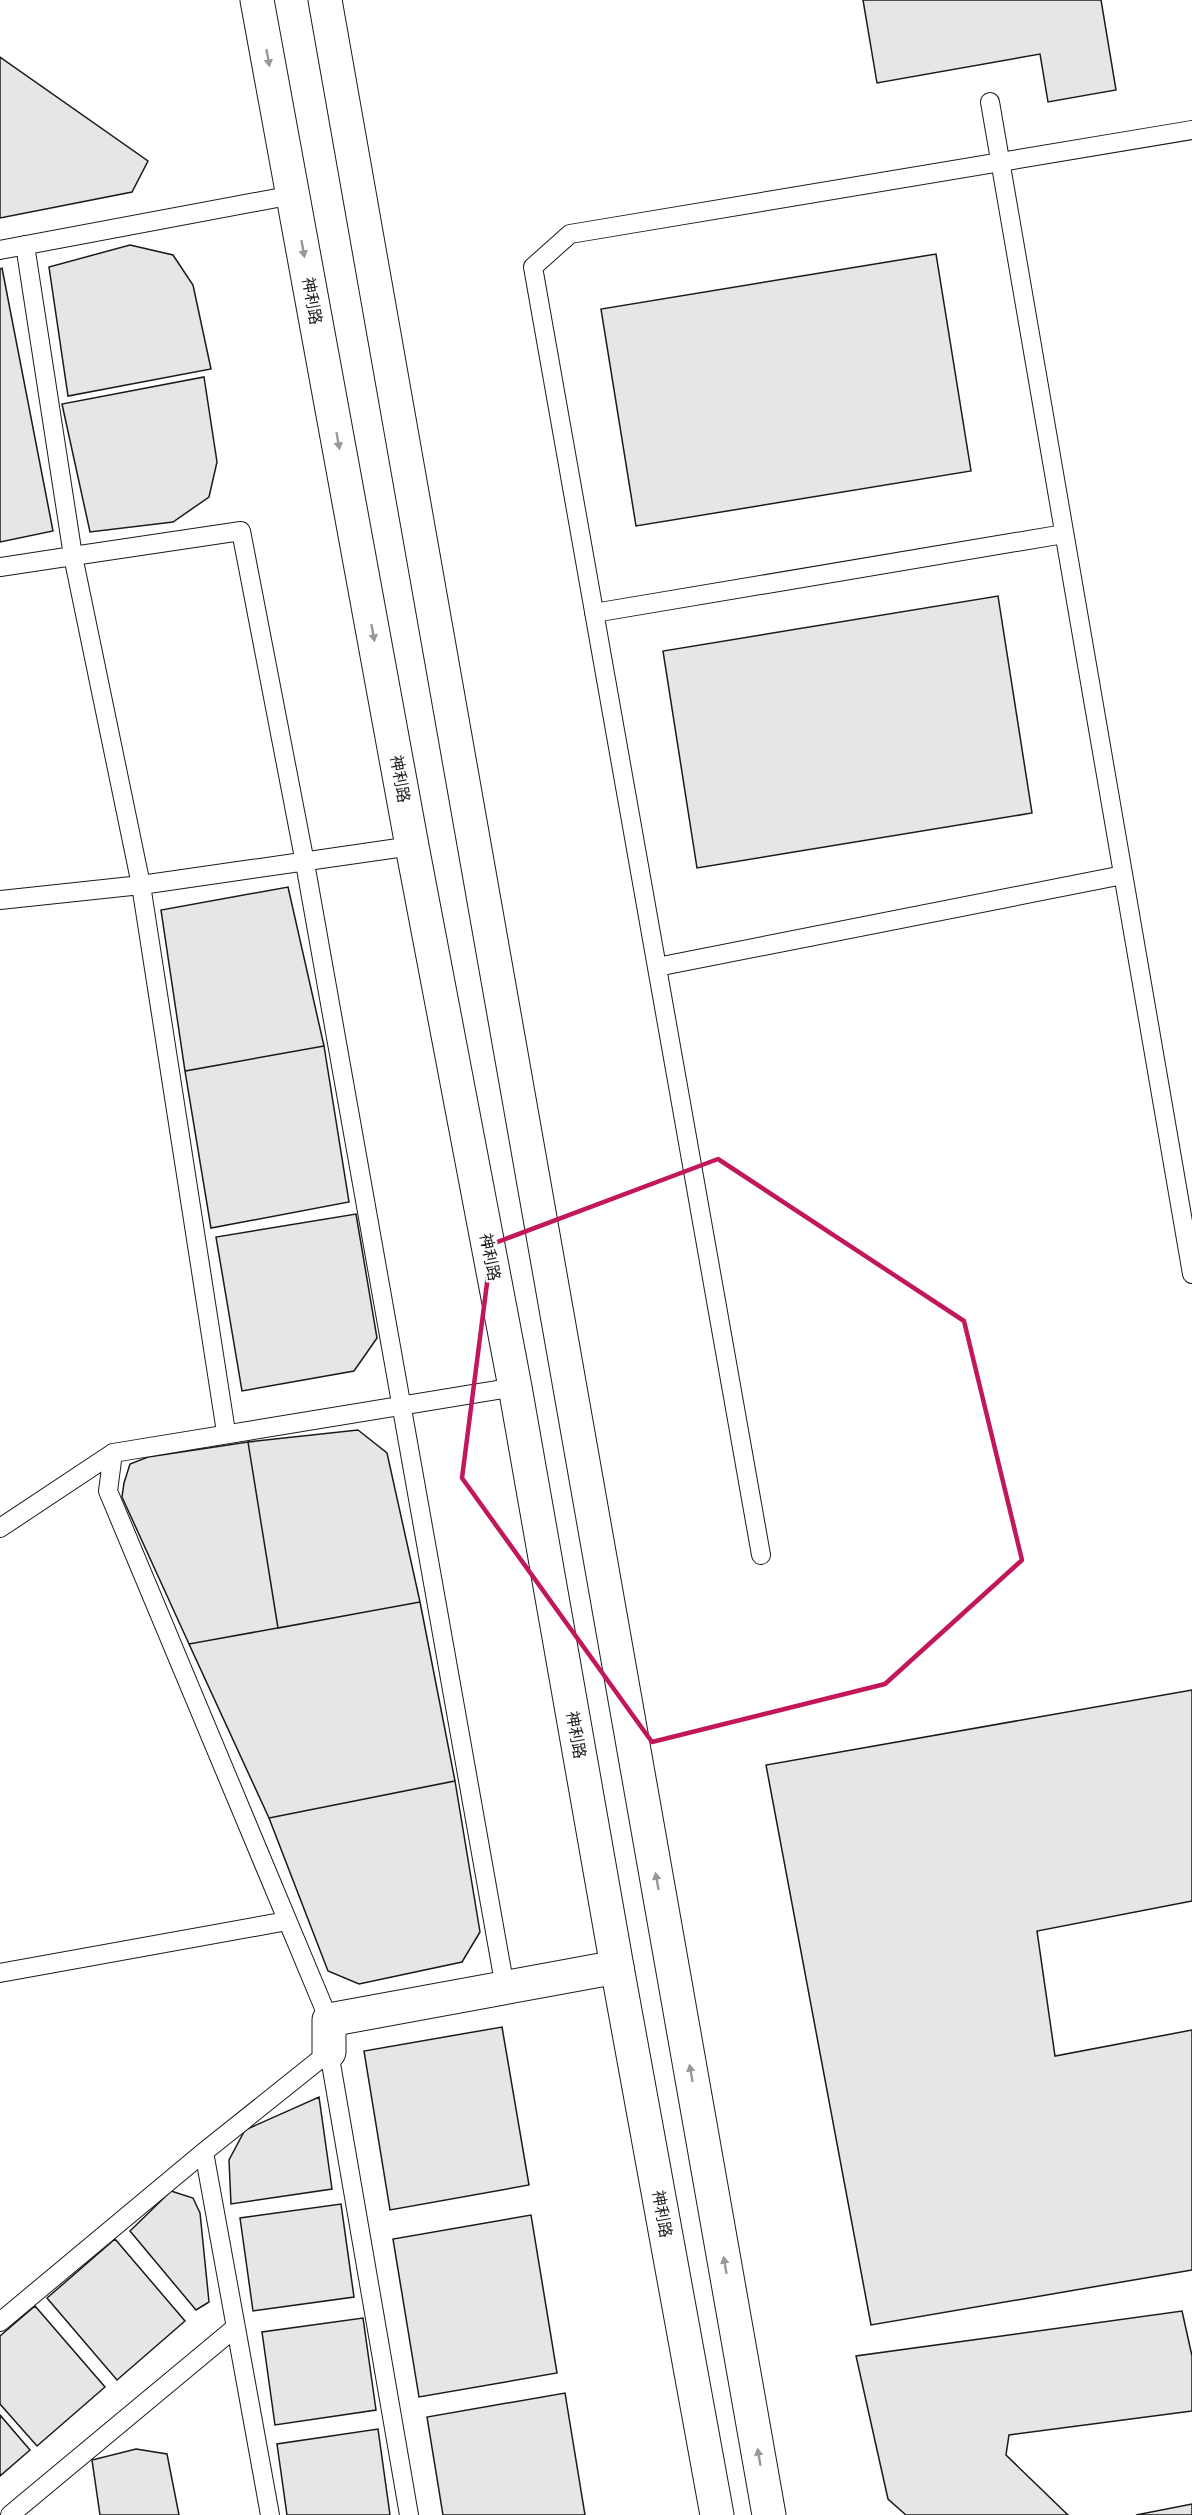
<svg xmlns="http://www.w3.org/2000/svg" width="1192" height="2515" viewBox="0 0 1192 2515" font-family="'Fira Sans','Noto Sans SC',sans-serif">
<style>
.building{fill:#e6e6e6;stroke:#1a1a1a;stroke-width:1.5}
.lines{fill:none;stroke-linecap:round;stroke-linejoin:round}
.service-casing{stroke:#1a1a1a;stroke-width:20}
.minor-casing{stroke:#1a1a1a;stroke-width:35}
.secondary-casing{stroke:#1a1a1a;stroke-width:35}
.service{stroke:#fff;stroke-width:18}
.minor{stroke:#fff;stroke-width:33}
.secondary{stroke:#fff;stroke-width:33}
.oneway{fill:#989898}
.marked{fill:none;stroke:#c2185b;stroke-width:4.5;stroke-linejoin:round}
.labels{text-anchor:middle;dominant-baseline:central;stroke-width:4.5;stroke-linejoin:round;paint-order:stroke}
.street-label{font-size:16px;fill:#1a1a1a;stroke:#fff}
</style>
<rect width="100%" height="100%" fill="#fff"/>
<!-- building -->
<path class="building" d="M863,0H1101L1116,90L1048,102L1040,54L877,83Z
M0,57L148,161L132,192L0,218Z
M130,245L173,255L193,285L211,369L68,396L49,267Z
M936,254L971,471L636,526L601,309Z
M2,268L53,531L0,542V269Z
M204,377L217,462L209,497L173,522L90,532L62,404Z
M998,596L1032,813L697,868L663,651Z
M288,887L324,1046L185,1071L161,910Z
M324,1046L349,1202L211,1228L185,1071Z
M356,1214L377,1338L354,1371L242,1391L216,1237Z
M358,1430L387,1453L420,1602L278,1628L248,1442Z
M248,1442L278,1628L189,1644L122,1497L124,1483L130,1464L148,1457Z
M420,1602L455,1781L269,1818L189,1644Z
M1192,1690V1901L1037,1931L1055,2056L1192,2030V2270L871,2325L766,1765Z
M455,1781L480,1932L462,1962L359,1984L328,1971L269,1818Z
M502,2027L529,2185L390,2210L364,2051Z
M319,2097L332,2189L231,2204L229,2160L245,2130Z
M171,2191L193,2198L200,2213L209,2302L196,2310L130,2231Z
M341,2204L354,2297L253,2311L240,2218Z
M531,2215L557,2373L419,2397L393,2239Z
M115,2239L185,2321L117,2380L47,2298Z
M35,2306L105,2387L37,2446L0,2404V2336Z
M1182,2311L1192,2356V2411L1009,2435L1006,2455L1068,2515H906L888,2499L856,2356Z
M363,2318L376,2410L275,2425L262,2332Z
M565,2393L585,2515H443L427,2417Z
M0,2415L30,2450L0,2476Z
M378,2429L390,2515H287L277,2444Z
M136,2449L167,2454L179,2515H100L92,2460Z
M1192,2504V2515H1136Z"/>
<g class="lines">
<defs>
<path id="service" d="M990,102L1192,1274
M0,250L293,195
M0,567L73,556L25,245
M594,613L1064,534
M0,900L141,885L73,556L241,531L305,863L505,1988
M657,967L1123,875
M226,1432L141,885L412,846
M0,1528L113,1453
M761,1555L533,267L570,234L1192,130
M0,1973L287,1921
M329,2020L108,1491L113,1453L515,1387
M204,2152L270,2515
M0,2322L204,2152L329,2052L409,2515
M10,2515L236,2327"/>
<path id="minor" d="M329,2052V2020L617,1967"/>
<path id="secondary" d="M257,0L412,846L515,1387L617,1967L717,2515
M325,0L769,2515"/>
</defs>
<!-- service casing -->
<use href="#service" class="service-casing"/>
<!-- minor casing -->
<use href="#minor" class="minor-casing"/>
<!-- secondary casing -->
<use href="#secondary" class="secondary-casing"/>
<!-- service -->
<use href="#service" class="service"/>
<!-- minor -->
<use href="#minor" class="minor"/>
<!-- secondary -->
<use href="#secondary" class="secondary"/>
</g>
<!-- one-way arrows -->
<defs><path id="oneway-solid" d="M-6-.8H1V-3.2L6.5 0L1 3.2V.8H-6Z" transform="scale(1.5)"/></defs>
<g class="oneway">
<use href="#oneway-solid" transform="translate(268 58) rotate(80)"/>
<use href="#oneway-solid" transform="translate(303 249) rotate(80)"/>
<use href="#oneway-solid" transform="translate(338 441) rotate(80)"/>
<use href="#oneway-solid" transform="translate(373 633) rotate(80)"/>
<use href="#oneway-solid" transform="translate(657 1881) rotate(-100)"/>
<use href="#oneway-solid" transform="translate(691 2073) rotate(-100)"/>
<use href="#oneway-solid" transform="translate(725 2265) rotate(-100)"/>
<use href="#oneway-solid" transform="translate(759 2457) rotate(-100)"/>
</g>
<!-- marked area -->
<path class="marked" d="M718,1159L964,1321L1022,1560L885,1684L652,1742L462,1478L492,1244Z"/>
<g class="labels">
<!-- street labels -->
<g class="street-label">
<text transform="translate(312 301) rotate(80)">神利路</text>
<text transform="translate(400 779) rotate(80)">神利路</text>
<text transform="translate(490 1257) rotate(79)">神利路</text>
<text transform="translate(576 1735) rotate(80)">神利路</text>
<text transform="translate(662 2214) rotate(80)">神利路</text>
</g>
</g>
</svg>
